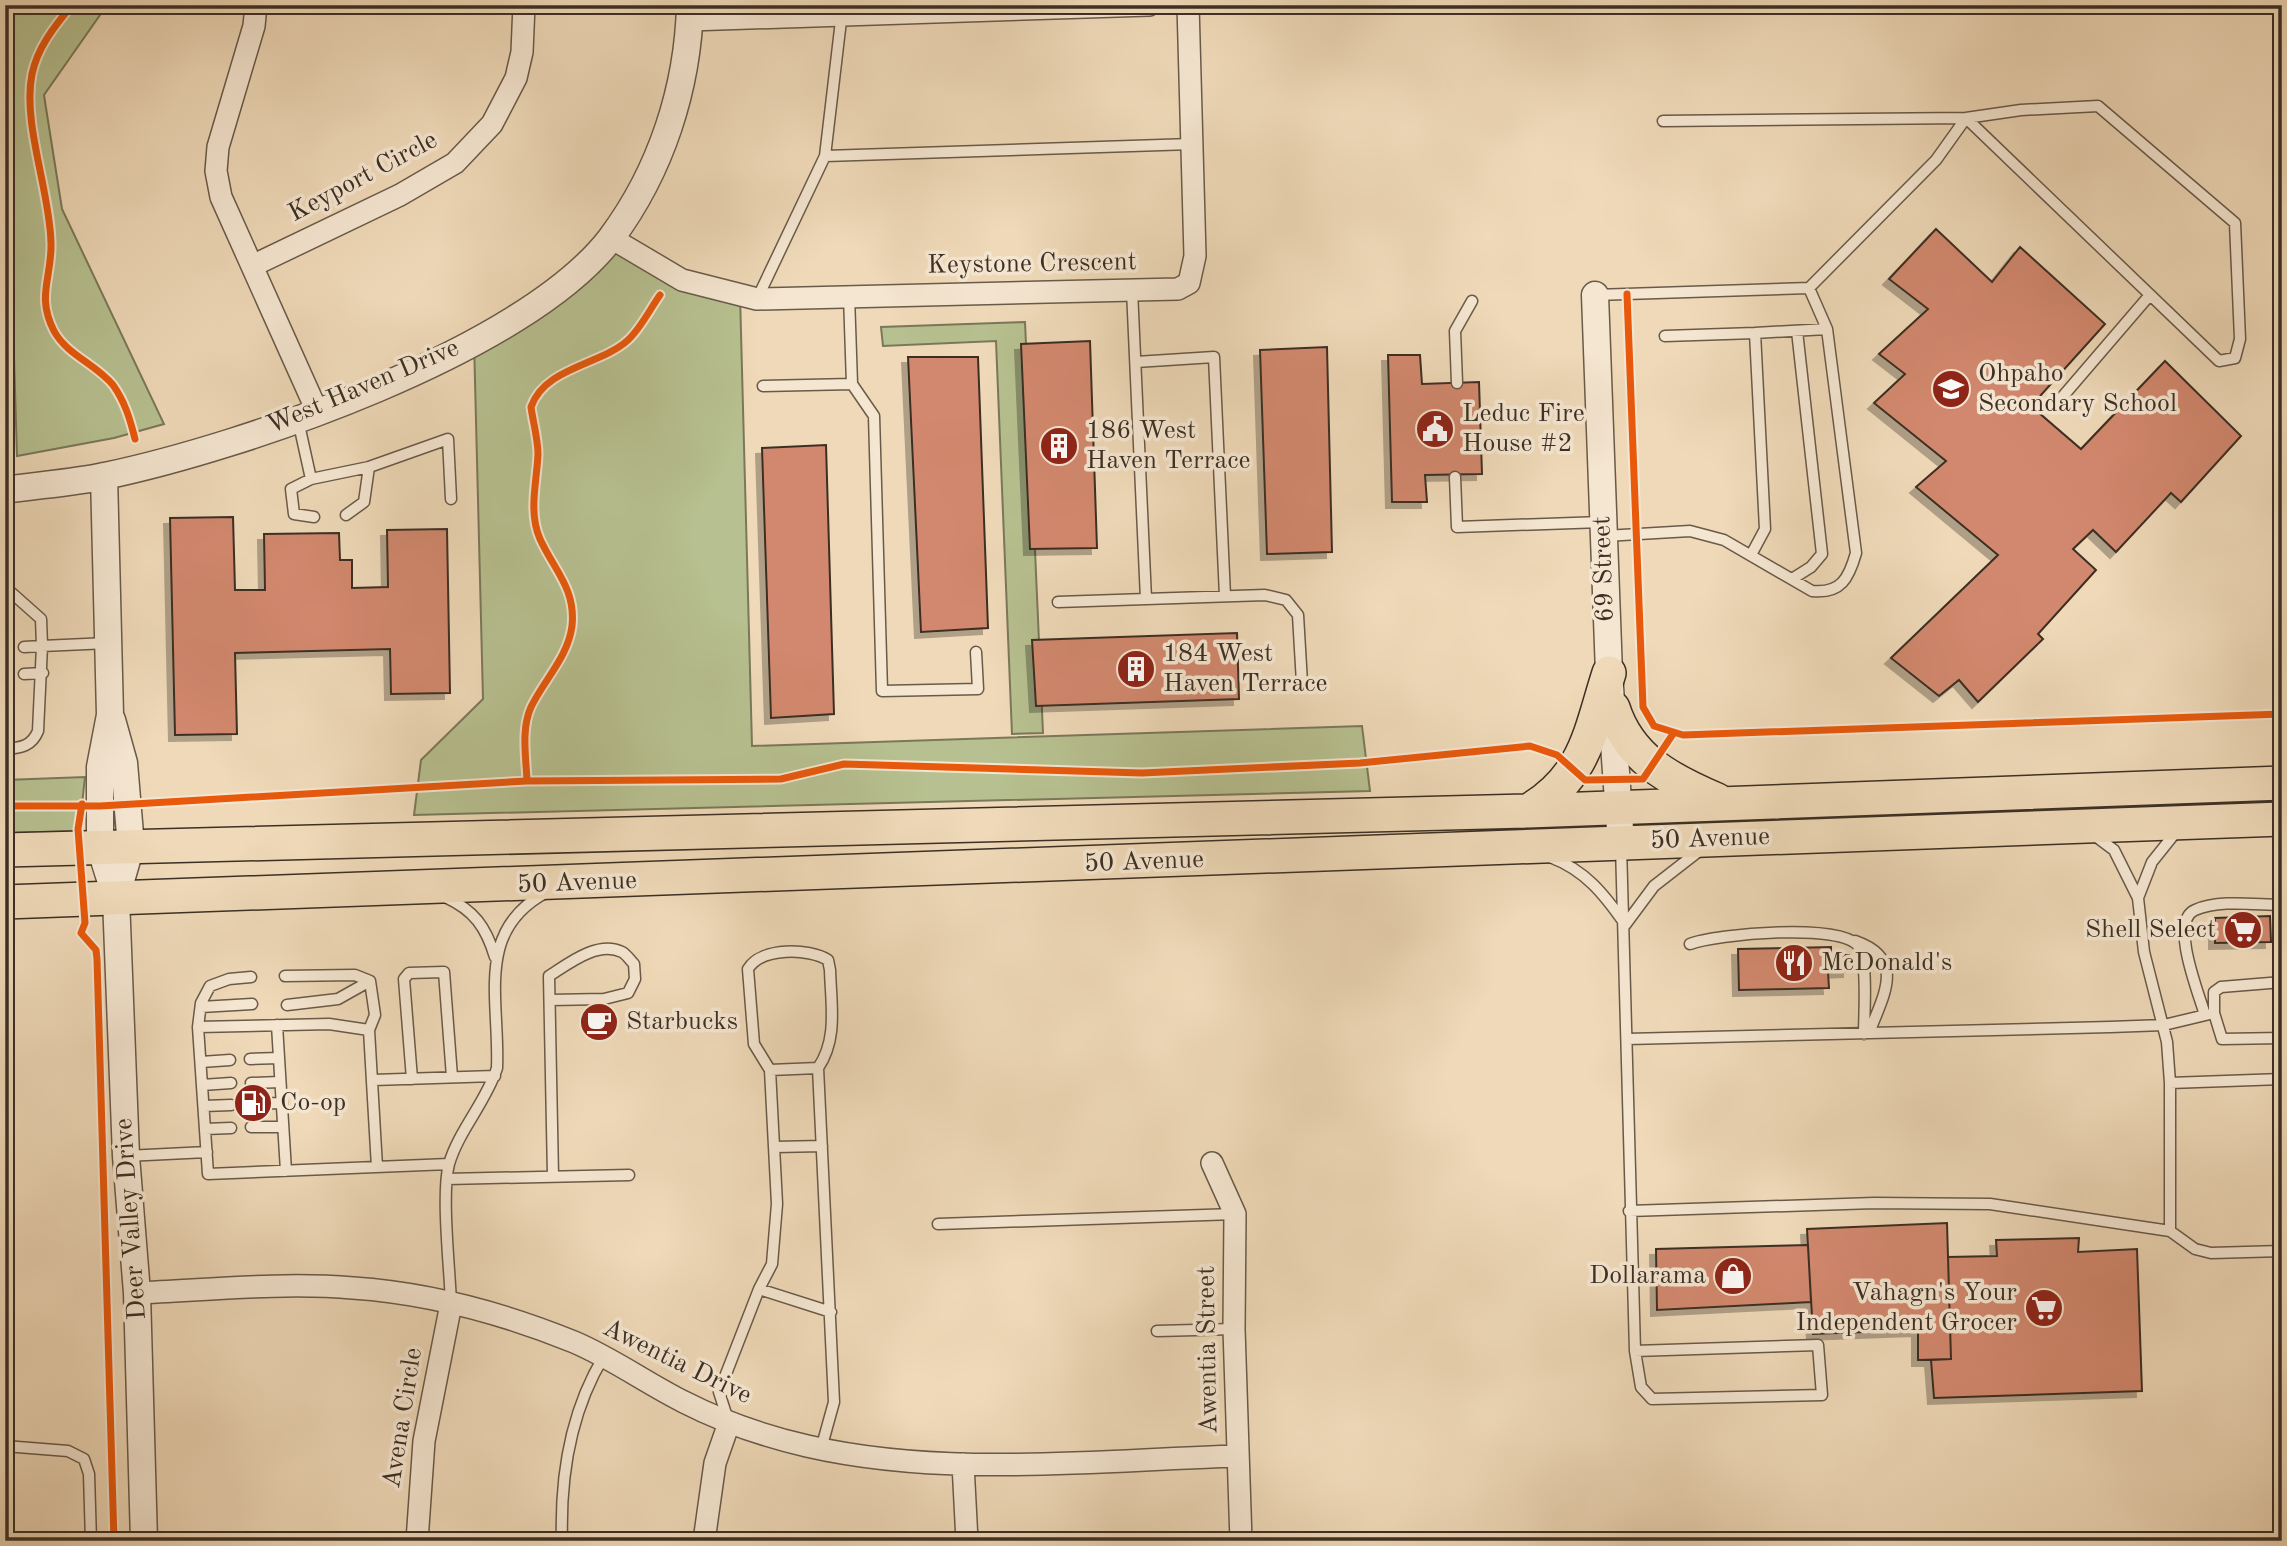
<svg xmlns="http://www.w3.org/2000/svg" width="2287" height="1546" viewBox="0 0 2287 1546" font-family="'Old Standard TT',serif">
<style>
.green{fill:#b7c090;stroke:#7a785a;stroke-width:2}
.building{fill:#d2886e;stroke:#3c2f24;stroke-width:2;filter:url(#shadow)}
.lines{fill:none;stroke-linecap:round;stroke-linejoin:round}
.service-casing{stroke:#695a49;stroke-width:13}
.minor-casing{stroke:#695a49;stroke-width:24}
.tertiary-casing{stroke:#695a49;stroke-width:29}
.primary-casing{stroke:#3c2f24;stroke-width:36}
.service{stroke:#f5e6d1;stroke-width:10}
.minor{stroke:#f5e6d1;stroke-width:21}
.tertiary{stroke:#f5e6d1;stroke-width:26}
.primary{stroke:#efd9b8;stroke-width:33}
.cycleway-casing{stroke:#f5e6d1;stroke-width:11}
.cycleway{stroke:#e8590c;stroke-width:7}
.labels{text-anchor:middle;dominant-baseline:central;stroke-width:7;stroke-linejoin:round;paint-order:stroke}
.street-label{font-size:26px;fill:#3c2f24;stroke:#f5e6d1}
.poi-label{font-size:26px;fill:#3c2f24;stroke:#f5e6d1;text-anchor:start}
</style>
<defs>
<filter id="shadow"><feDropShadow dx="-6" dy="6" stdDeviation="0" flood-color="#0004"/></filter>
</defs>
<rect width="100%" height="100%" fill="#efd9b8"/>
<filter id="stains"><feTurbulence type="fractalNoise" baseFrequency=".00286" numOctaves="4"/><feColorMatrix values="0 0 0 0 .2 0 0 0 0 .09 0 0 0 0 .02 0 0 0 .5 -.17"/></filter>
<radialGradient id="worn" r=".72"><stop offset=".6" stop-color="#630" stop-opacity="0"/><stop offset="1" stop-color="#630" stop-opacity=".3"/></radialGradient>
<!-- green -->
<path class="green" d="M5,5H107L44,95L46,108L62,209L164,424L114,438L17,456L13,323L5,295Z
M611,238L740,295L752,746L1362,726L1370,791L414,815L421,760L483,699L474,341Z
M1025,322L1043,733L1012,734L996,341L883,346L881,327Z
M85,777L79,831L5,833V780Z"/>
<!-- building -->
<path class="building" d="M1936,229L1992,282L2020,247L2105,324L2031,406L2081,449L2165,361L2241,436L2181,502L2171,493L2116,552L2093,530L2073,549L2096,570L2038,634L2043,639L1978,702L1959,680L1939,696L1891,658L1998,555L1916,487L1946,461L1874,403L1905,374L1879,354L1928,309L1889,279Z
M1090,341L1097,548L1030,549L1021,344Z
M1327,347L1332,552L1267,554L1260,350Z
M1388,355H1420L1422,384L1479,382L1482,474L1425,475L1427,502H1392Z
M908,357H978L988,628L921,632Z
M826,445L834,714L771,718L762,448Z
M233,517L235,590H265L264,534L339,533L340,560H352V588L388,587L387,530L447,529L450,693L391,694L390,649L235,653L237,734L175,735L170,518Z
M1237,633L1239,699L1036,706L1032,640Z
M2270,916L2271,942L2215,943V918Z
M1831,947V955H1849V971L1828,972L1829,988L1739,990L1738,949Z
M1947,1223L1951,1359L1918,1360V1330L1813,1334L1807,1229Z
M2079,1238L2078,1252L2137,1249L2142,1391L1934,1398L1931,1360L1951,1359L1948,1257L1997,1256L1996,1240Z
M1808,1245L1811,1302L1657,1310L1656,1249Z"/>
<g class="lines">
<defs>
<path id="service" d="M825,156L1192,144
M1595,295L1809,288L1936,160L1966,118L2021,110L2098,106L2235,223L2240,339L2235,358L2219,361L1966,118L1663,121
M849,296L852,384L874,416L882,691L978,689L976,652
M757,299L825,156L842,12
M1665,336L1755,333
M1136,362L1214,357L1225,596
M1457,383L1455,331L1472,301
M763,386L852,384
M2058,402L2149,296
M298,420L311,479
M1455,477L1457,527L1602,522
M346,515L364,502L369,467L448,439L451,499
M314,517L294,514L291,489L311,479L369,467
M1605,536L1690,531L1724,540L1812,591C1841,594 1849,578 1856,553L1827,329L1809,288
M1751,555L1765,529L1755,333L1827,329
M1792,579L1811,567L1822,554L1797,331
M5,587L41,619L42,646L108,643
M1146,599L1265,595L1286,600L1298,615L1302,683
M1058,602L1146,599L1132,290
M24,674L43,673
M5,749C21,748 32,746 38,731L42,646L24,647
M2094,835L2114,850L2138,898L2144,952L2167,1042L2170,1083L2282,1079
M1621,846L1635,1351L1641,1387L1652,1399L1822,1395L1818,1345L1635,1351
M1550,857C1585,870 1604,894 1625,924
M445,897C474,910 486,927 495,957
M2138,898L2152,862L2176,832
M1625,925L1654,886L1699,851
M1855,941C1907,959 1883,996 1869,1033
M1690,944C1715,934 1844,922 1859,947C1868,961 1864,1015 1864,1034
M285,976L355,975L370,981L375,1015L369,1030
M550,1000L604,999L628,993L635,979L634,964C631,961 626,954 622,952C598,940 568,964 549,976L553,1176
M287,1005L338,999L370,981
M201,1007L252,1004
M2214,1013V992L2221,987L2282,982
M2205,1015C2199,994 2169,921 2195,910C2220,899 2256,905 2282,905
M277,1025L279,1058
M198,1027L201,1003L210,986L229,979L251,977
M1627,1039L2110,1027L2164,1025L2214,1013L2222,1039L2282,1038
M250,1059L279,1058L286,1171
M201,1062L230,1060
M770,1070L818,1068
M412,1079L404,979L409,973L444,972L452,1077
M373,1080L495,1076
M251,1083L280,1082
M2170,1083V1231L2195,1249L2211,1253L2282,1251
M202,1085L231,1083
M250,1104L281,1103
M204,1106L231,1105
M251,1127H283
M205,1129L231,1128
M775,1147L822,1146
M126,1156L207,1152
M377,1167L369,1030L329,1024L198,1027L208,1174L449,1164
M447,1179L629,1175
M1629,1211L1874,1203L1990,1204L2170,1231
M938,1224L1235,1214
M759,1289L831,1312
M451,1304C450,1270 441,1194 449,1164C459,1130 486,1102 497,1068C500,1000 474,930 547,892
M1157,1331L1234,1329
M728,1420L719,1392L759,1289L772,1264L777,1204L770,1070L754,1044L748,969C761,947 809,948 828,960L830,970C831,1005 838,1039 818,1068L834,1402L821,1449
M5,1446L68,1451L84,1459L89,1474L91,1541
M562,1541C560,1476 570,1412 604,1356"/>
<path id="minor" d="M256,5L254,26L218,147L216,171L221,197L317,411
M690,20L1149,5
M611,238L682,280L757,299L1178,289L1189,283L1195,256L1188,5
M252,266L400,195L455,163L492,124L516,78L522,52L524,5
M1212,1163L1235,1214L1234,1329L1241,1541
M137,1293C208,1290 282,1282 353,1288C427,1293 505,1314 574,1342C612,1358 646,1383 684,1402C723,1422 764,1436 807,1446C946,1478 1096,1460 1238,1456
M963,1464L967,1541
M417,1541L424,1441L451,1304
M704,1541L715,1463L729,1423"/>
<path id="tertiary" d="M1595,295L1609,673L1621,843
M104,476L110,715L100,767V847L116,898L126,1156L137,1293L144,1541
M5,490C38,485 72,483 105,476C243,447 525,351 611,238C661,171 688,88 690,5
M112,720L124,763L131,846L116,898"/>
<path id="primary" d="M1613,708C1629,759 1670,780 1717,800
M1528,811C1586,777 1590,732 1609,673
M5,850L1528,811L2282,783
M5,902L2282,819"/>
</defs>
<!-- service casing -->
<use href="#service" class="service-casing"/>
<!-- minor casing -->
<use href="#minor" class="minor-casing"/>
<!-- tertiary casing -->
<use href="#tertiary" class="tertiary-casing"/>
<!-- primary casing -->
<use href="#primary" class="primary-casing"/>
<!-- service -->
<use href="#service" class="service"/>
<!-- minor -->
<use href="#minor" class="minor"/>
<!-- tertiary -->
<use href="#tertiary" class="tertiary"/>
<!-- primary -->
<use href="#primary" class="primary"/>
<defs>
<path id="cycleway" d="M72,5C55,26 38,46 32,74C22,123 50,191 51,243C52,278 36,296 54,331C67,355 96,364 113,385C125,402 130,419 135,439
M1627,294L1643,707L1654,726L1683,735L2282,714
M527,781C526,757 521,729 531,707C544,680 568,657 572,626C576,589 554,570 540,539C528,512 537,481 538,454C538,439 533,422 531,407C545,367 601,365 628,340C641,328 650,309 660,295
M82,804L78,829L85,923L81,933L96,950L97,959L114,1541
M5,806H100L527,781L781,779L844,764L1142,773L1360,763L1530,746L1557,755L1585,780L1643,779L1673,734"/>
</defs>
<!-- cycleway casing -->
<use href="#cycleway" class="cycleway-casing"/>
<!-- cycleway -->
<use href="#cycleway" class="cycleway"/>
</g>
<!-- icons -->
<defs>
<symbol id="school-disc" viewBox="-11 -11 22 22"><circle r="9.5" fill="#8f2418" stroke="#f5e6d1"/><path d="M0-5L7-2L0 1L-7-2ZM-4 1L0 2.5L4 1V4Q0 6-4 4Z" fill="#fff"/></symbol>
<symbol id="civic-disc" viewBox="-11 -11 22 22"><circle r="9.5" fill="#8f2418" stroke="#f5e6d1"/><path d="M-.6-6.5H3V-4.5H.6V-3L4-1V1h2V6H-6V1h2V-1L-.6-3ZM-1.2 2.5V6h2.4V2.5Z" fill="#fff"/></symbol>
<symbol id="building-disc" viewBox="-11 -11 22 22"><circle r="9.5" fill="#8f2418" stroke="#f5e6d1"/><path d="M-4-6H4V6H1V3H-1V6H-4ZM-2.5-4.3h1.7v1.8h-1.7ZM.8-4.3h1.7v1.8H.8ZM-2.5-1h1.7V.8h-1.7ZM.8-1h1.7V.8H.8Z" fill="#fff"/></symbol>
<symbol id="supermarket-disc" viewBox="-11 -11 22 22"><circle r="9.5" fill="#8f2418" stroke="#f5e6d1"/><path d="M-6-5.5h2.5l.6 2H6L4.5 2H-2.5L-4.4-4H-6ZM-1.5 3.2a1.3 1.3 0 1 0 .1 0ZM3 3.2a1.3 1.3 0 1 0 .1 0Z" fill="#fff"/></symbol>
<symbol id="restaurant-disc" viewBox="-11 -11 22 22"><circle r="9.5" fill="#8f2418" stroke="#f5e6d1"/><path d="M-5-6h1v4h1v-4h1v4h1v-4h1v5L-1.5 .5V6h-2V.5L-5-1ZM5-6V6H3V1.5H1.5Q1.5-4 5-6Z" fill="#fff"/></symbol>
<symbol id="cafe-disc" viewBox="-11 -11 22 22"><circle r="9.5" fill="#8f2418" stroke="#f5e6d1"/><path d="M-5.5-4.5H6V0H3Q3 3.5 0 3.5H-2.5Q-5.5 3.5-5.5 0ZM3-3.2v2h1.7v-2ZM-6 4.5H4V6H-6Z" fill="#fff"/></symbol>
<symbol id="fuel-disc" viewBox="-11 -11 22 22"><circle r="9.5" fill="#8f2418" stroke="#f5e6d1"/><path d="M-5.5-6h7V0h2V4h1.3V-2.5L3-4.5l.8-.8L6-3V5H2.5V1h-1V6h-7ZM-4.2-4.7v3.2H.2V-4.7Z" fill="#fff"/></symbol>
<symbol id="shop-disc" viewBox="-11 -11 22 22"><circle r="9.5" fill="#8f2418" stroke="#f5e6d1"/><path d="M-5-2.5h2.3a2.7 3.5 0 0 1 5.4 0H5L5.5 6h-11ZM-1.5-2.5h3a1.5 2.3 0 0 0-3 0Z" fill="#fff"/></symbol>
</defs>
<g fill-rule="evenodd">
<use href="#school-disc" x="1929" y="367" width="44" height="44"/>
<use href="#civic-disc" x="1413" y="407" width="44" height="44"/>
<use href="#building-disc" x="1037" y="424" width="44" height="44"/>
<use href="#building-disc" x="1114" y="647" width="44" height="44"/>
<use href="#supermarket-disc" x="2221" y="908" width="44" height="44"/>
<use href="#restaurant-disc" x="1772" y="941" width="44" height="44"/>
<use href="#cafe-disc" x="577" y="1000" width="44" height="44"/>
<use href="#fuel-disc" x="231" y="1081" width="44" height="44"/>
<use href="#shop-disc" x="1711" y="1254" width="44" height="44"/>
<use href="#supermarket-disc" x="2022" y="1286" width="44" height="44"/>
</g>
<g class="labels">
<!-- street labels -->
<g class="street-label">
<text transform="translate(363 177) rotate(-28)">Keyport Circle</text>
<text transform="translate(1032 264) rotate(-1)">Keystone Crescent</text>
<text transform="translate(363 387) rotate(-23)">West Haven Drive</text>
<text transform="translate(1604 569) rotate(-92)">69 Street</text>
<text transform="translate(1710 839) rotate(-2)">50 Avenue</text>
<text transform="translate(1144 862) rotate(-2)">50 Avenue</text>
<text transform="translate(577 883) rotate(-2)">50 Avenue</text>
<text transform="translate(131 1219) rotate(-94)">Deer Valley Drive</text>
<text transform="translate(1208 1350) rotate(-91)">Awentia Street</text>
<text transform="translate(677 1362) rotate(26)">Awentia Drive</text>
<text transform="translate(403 1418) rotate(-81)">Avena Circle</text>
</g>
<!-- poi labels -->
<g class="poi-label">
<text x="1978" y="374">Ohpaho<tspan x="1978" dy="30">Secondary School</tspan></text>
<text x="1462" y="414">Leduc Fire<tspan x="1462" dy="30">House #2</tspan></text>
<text x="1086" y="431">186 West<tspan x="1086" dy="30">Haven Terrace</tspan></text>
<text x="1163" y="654">184 West<tspan x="1163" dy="30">Haven Terrace</tspan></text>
<text x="2216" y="930" text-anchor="end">Shell Select</text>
<text x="1821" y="963">McDonald's</text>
<text x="626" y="1022">Starbucks</text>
<text x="280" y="1103">Co-op</text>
<text x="1706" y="1276" text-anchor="end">Dollarama</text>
<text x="2017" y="1293" text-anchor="end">Vahagn's Your<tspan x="2017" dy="30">Independent Grocer</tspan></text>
</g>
</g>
<!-- margin -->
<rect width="2287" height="1546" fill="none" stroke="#efd9b8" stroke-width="28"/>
<rect x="7" y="7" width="2273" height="1532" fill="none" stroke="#3c2f24" stroke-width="3.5"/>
<rect x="14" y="14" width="2259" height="1518" fill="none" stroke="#3c2f24" stroke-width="2"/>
<rect width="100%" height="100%" filter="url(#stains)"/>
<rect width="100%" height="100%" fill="url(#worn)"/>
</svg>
